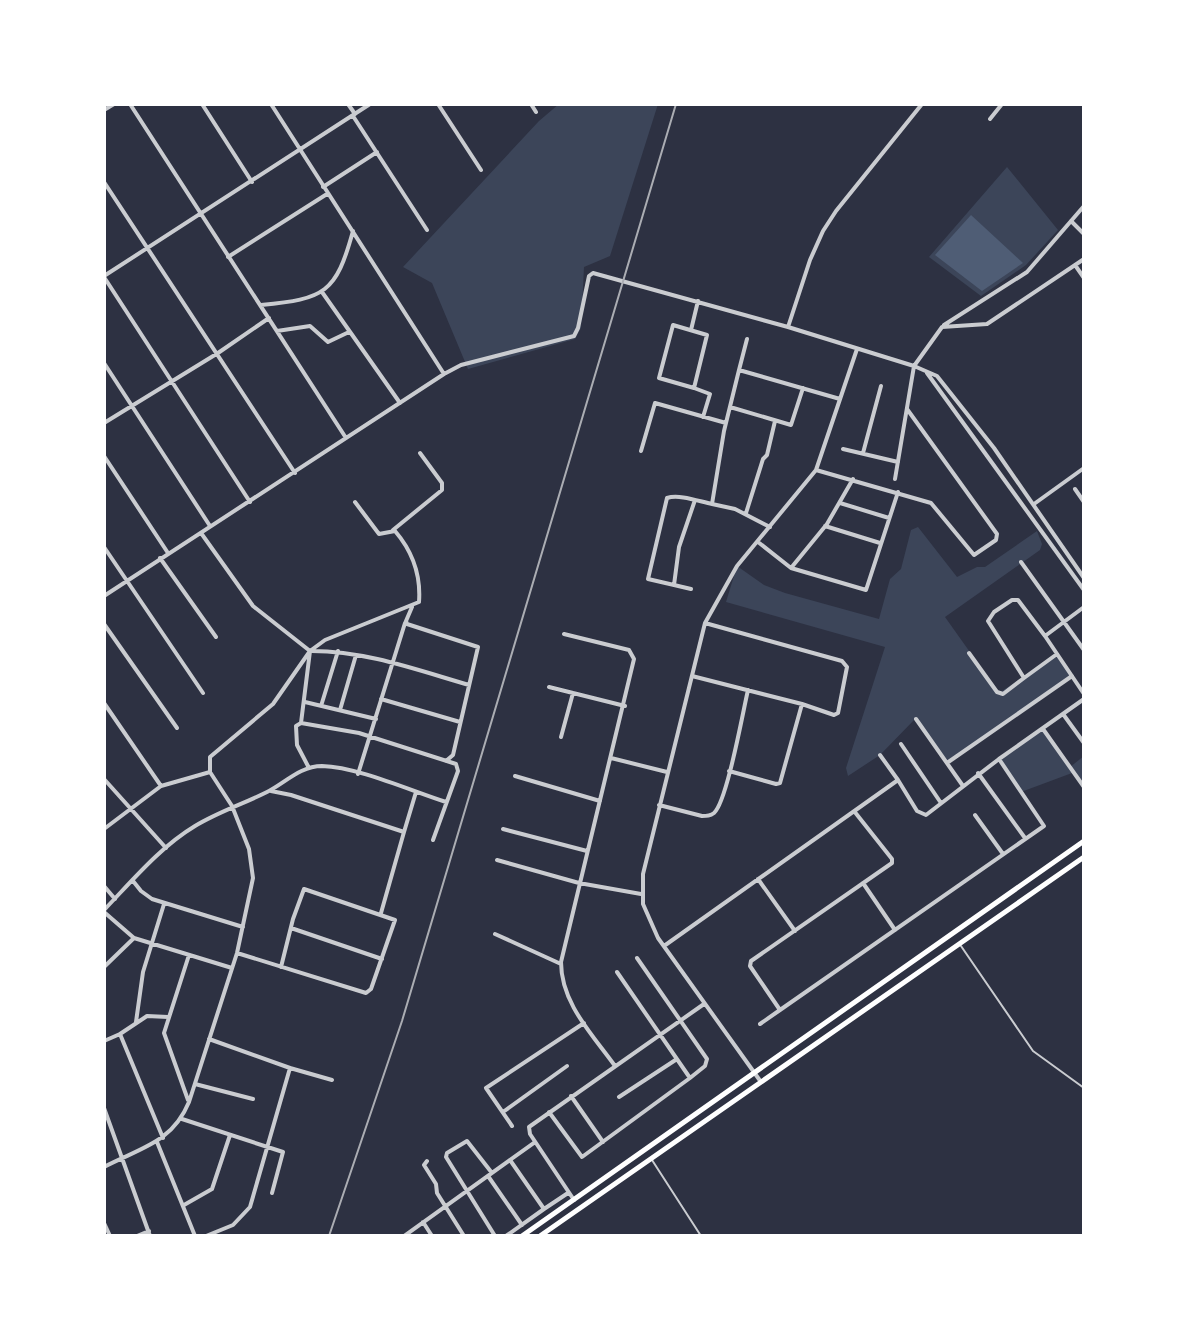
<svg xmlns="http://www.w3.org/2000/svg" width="1188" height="1340" viewBox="0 0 1188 1340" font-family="'Asap Condensed',sans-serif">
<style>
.green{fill:#3c4559}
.water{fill:#4f5d75}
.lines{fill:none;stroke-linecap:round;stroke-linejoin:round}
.service{stroke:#caccd0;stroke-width:2}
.minor{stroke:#caccd0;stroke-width:4}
.secondary{stroke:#fff;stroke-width:5}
.rail{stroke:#abadb3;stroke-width:2}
</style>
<rect width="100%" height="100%" fill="#2d3142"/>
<!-- green -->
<path class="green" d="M559,104H658L610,256L584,267L581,328L575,339L468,369L432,283L403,267L539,121Z
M1007,167L1058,230L1026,265L981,296L929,257Z
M918,527L957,577L977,567H985L1037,531L1042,544L1040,550L945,617L999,693L1057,654L1072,676L947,763L915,719L880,755L848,776L846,768L885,647L726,602L737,566L764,585L785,593L879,619L890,579L901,569L911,530Z
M1043,729L1070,767L1084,756V787L1072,773L1021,792L999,759Z"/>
<!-- water -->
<path class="water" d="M971,215L1023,263L982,291L935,255Z"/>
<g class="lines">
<!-- service -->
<path class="service" d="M961,946L1033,1051L1084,1088
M652,1160L701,1236"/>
<!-- minor -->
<path class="minor" d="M130,104L346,438
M202,104L252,182
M271,104L444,374
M348,104L355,114
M438,104L481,170
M531,104L536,112
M104,110L114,104
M353,116L427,230
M990,119L1002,104
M104,182L295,473
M323,187L377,152
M1071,221L1084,234
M228,257L327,194
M1075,265L1084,278
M104,276L370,104
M104,277L250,502
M322,292L400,403
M261,305C325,299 336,293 353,231
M673,325L707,335L694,388L659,378Z
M944,325L1027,272L1084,206
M788,327L810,260L823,231L836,211L922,104
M691,330L698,301
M277,331L310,326L328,342L349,332
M104,363L210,526
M739,370L747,339
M927,373L1084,590
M694,388L710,394L703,417
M730,407L791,425L803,388
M104,423L218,353L269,318
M843,449L898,462
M641,451L655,403L726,423
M863,453L881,386
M104,456L168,553
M816,470L931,503L974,555L996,540L997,534L907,409
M895,479L914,366L942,327L987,324L1084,259
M1075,489L1084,502
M695,500L679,547L674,585L648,579L667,498C679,494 698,501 712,504
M840,503L889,518
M1034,504L1084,468
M746,513L763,459L767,455L775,421
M825,526L880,543
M770,527L735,509L712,504L724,431L739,370L840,399
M393,530L442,490V483L420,453
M758,542L791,568L866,590L898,492
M104,547L203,693
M160,558L216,637
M1021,562L1084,650
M791,568L827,524L853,479
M674,585L691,589
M104,596L444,374L461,365L574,336L578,328L589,276L593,273L788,327L914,366L937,376L994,448L1084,578
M412,607L406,621L407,624L478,647L453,755L446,761
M104,624L177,728
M564,634L629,650L634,659L561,962C561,1003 592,1034 615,1066
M1045,636L1084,694
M312,651C366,651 417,670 469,685
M969,653L997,692L1003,694L1024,678L988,621L994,612L1012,600H1018L1045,636L1084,607
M692,676L802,704L834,715L838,713L847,667L842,661L705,623
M1024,678L1057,654
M549,687L625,706
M381,699L460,722
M305,702L376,719
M104,703L161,786L210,772
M321,706L338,651
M340,710L356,655
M1063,714L1084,743
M916,719L963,786
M301,723L310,651L325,640L419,602C421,575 413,552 395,531L379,534L355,502
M1043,729L1084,787
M561,737L573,693
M901,744L941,803
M611,758L667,772
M999,759L1084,699
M947,763L1072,676
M309,768L297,745L296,726L301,723L359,733L456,764L458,771L433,840
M729,771L776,784L780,783L802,704
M978,773L1025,838
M358,774L405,623
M515,776L600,801
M104,779L166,848
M271,791L291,795L404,832L381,913
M659,805L702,816C707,816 710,816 714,813C727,802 743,711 748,690
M975,815L1003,854
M104,829L161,786
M503,829L587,851
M404,832L416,792
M497,860L579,883L641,894
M758,879L795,931
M133,881L141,891L152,899L243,927
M863,883L895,930
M104,886L115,899
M104,910C132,881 160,847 195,826C218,812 243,804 267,792C285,783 300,766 322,766C358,767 411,791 446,802
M104,912L134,938L232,968
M291,928L382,959
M495,934L561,964
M664,946L898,780L880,755
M237,953L366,993L371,989L395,920L304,889L293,919L281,967
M637,958L707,1059L705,1066L690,1078
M104,967L134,938
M780,1010L1044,826L999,759L926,815L917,811L898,780
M136,1022L143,972L164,904
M760,1024L780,1010L750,966L751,961L892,863V859L854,811
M120,1034L147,1016L168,1017
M104,1041L120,1034L163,1138
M290,1068L332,1080
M761,1082L658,938L643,904V874L705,623L737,566L816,470L857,349
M195,1084L253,1099
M571,1096L603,1142
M619,1097L677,1059
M188,1100L164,1033L189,955
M104,1108L150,1236
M503,1112L567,1066
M549,1112L582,1157L690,1078L617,972
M182,1119L283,1152L272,1193
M512,1126L486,1088L584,1023
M157,1142L195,1236
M510,1160L544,1209L568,1193
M427,1161L424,1165L436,1184L437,1193L464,1236
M104,1167C140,1148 172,1143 189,1102L237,953L253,878L249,849L232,806L210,772V757L273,704L310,651L253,606L201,533
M492,1173L467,1141L447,1153L446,1157L495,1236
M488,1176L522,1225
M574,1200L530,1134L529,1127L704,1004
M184,1205L212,1189L230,1135
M423,1222L432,1236
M104,1223L110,1236
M137,1236L149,1231
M206,1236L233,1225L250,1207L290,1068L209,1039
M404,1236L535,1142
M506,1236L544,1209"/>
<!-- secondary -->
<path class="secondary" d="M522,1236L1084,841
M540,1236L1084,857"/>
<!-- rail -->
<path class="rail" d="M329,1236L402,1021L676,104"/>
</g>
<!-- border -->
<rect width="1188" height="1340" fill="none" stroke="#ffffff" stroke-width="212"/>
</svg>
